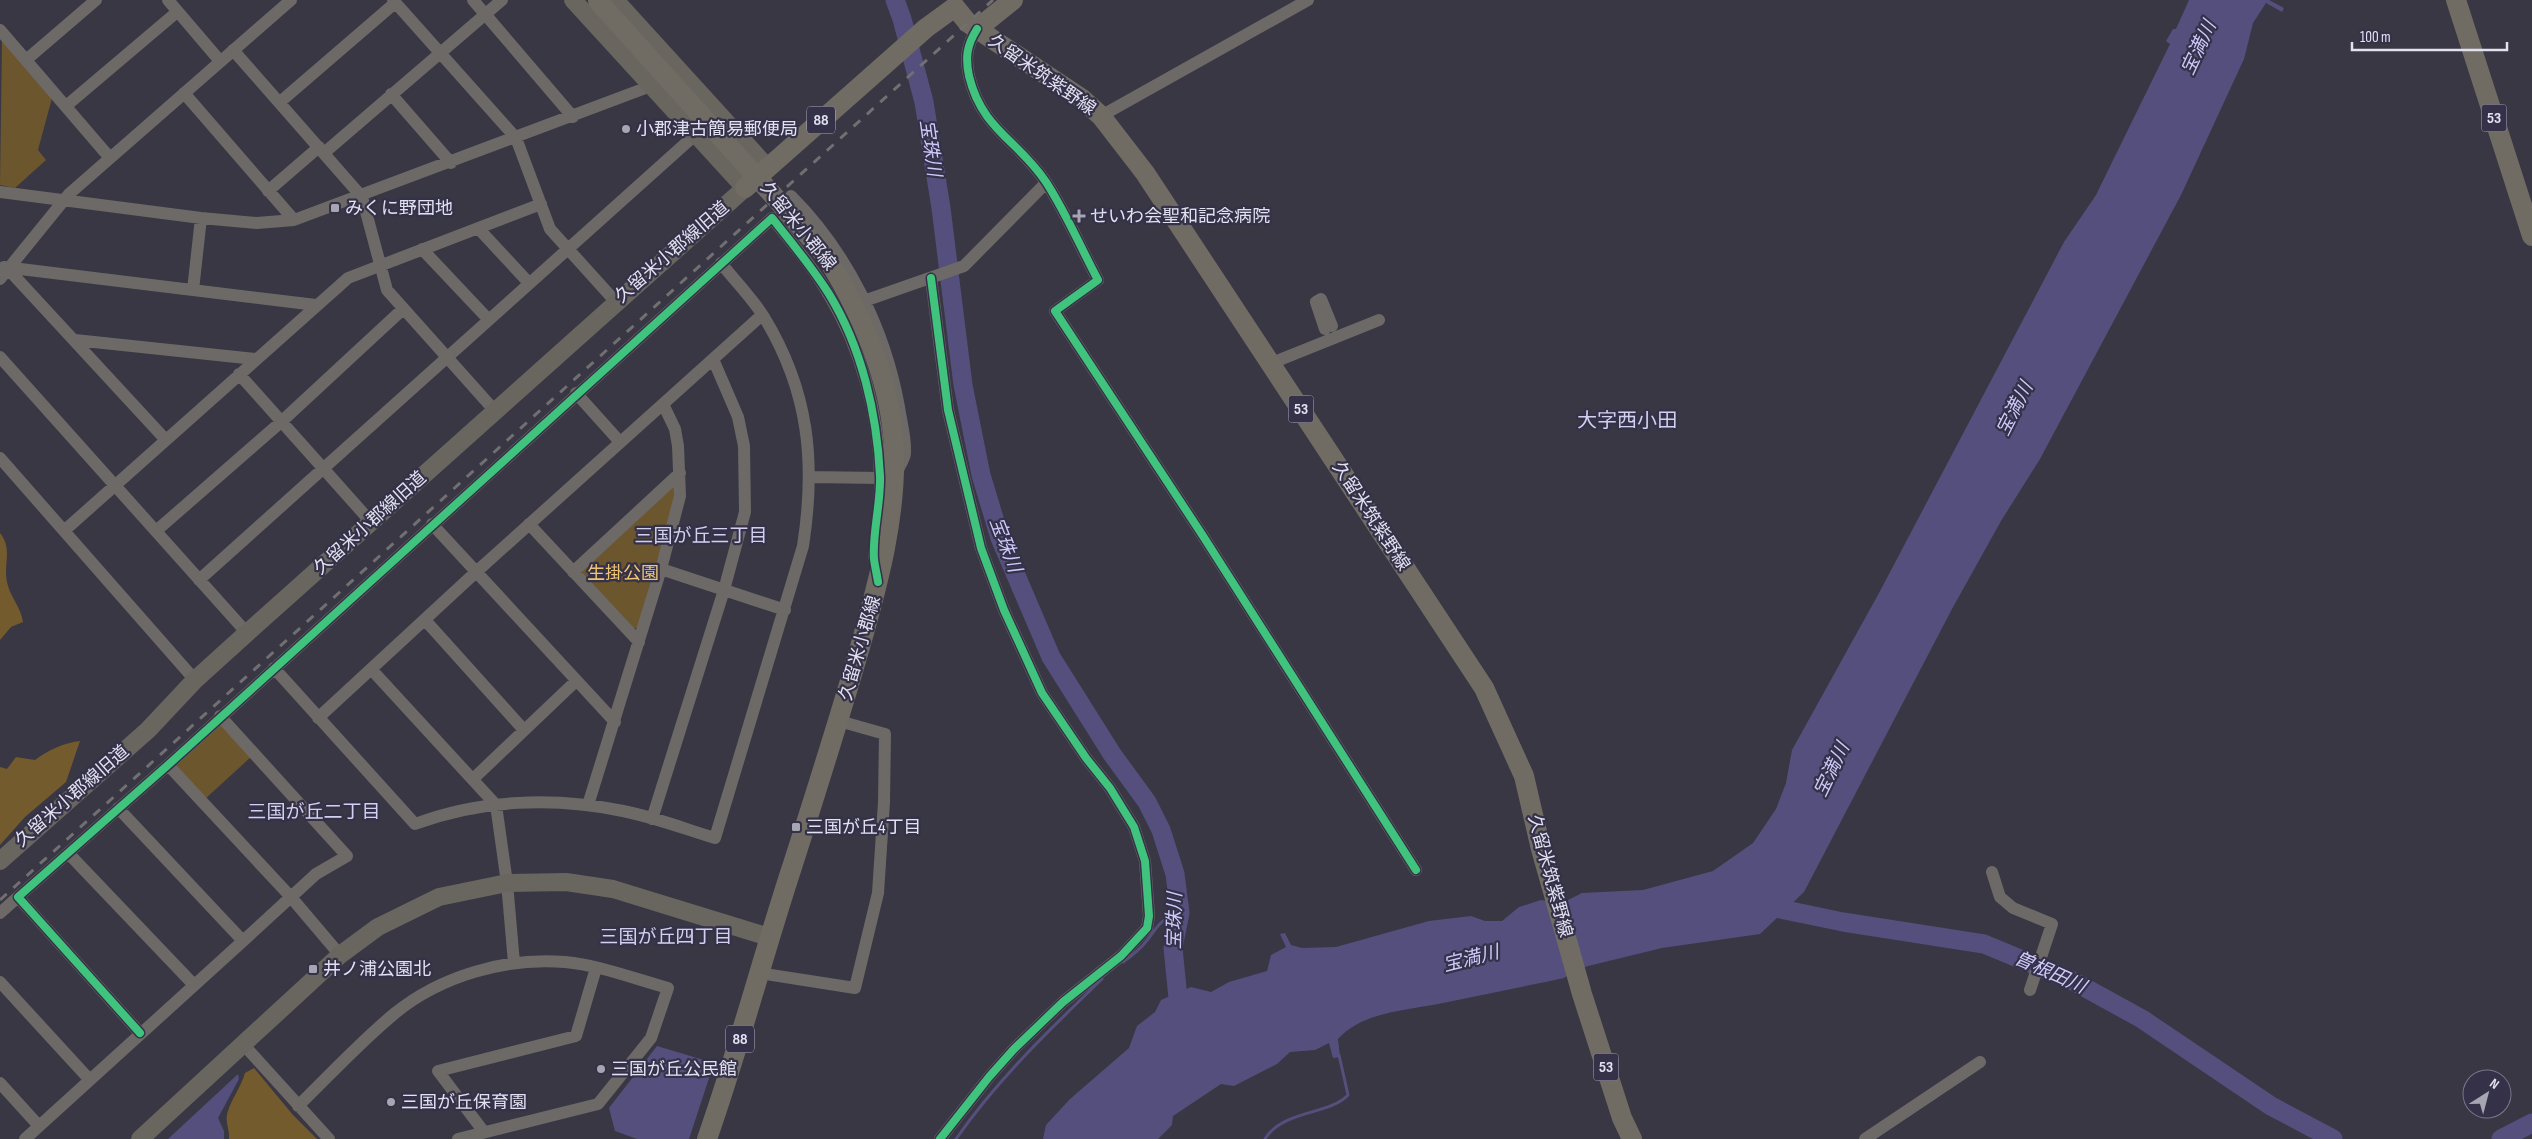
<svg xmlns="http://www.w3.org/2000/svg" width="2532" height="1139" viewBox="0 0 2532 1139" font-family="'Sofia Sans Condensed','Noto Sans JP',sans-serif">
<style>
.green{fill:#6b562e}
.forest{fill:#735b2d}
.water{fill:#554f7e}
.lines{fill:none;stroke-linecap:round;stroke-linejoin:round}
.stream{stroke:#554f7e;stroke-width:3}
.river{stroke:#554f7e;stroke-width:19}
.street{stroke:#6d6966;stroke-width:12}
.secondary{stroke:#69655f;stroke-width:18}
.primary{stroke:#706c64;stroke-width:20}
.rail{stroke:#716f71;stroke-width:3;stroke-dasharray:9 9;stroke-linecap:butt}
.primary-bridge{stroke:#706c64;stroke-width:20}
.cycleway-casing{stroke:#343149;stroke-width:11}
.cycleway{stroke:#40c37c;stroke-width:8}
.poi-dot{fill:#a6a6b3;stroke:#343149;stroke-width:2}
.labels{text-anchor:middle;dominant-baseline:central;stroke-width:4.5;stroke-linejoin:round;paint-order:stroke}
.shield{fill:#343149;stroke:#aeacbe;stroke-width:1}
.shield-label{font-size:16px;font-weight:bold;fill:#e2e1f0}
.street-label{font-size:18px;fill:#e2e1f0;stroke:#343149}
.poi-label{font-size:18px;fill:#e2e1f0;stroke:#343149;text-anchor:start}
.park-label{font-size:18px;fill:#eec573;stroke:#343149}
.water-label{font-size:19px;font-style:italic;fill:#cec9fa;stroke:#343149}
.neighbourhood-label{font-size:19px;fill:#d2d0ee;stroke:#343149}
.quarter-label{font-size:20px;fill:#d2d0ee;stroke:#343149}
</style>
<rect width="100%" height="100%" fill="#383743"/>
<!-- green -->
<path class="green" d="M2,39L52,98L38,150L46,160L15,188L0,185Z
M672,486L677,490L638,628L632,629L582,574V568Z
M217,725L222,726L251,757L205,799L175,768L176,761Z"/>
<!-- forest -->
<path class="forest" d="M0,533C13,549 3,564 7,582C10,597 21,607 23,622L11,627L0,640Z
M80,741L66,782L25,817L0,845V767L7,769L16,757L35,760C46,751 66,742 80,741Z
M254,1068L293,1115L317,1139H229C230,1129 224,1122 228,1111C232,1098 241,1087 245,1073Z"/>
<!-- water -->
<path class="water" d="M2189,0H2269L2284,8L2282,12L2266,3L2253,23L2244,59L2181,195L2040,459L2001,521L1952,609L1804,892L1760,934L1662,948L1580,968L1564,978C1526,986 1487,994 1448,1002C1413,1010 1364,1010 1338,1039L1340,1057L1333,1058L1329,1043L1315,1050L1290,1052L1277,1064L1234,1086L1221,1084L1173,1116L1172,1125L1158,1139H1043L1046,1125L1070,1099L1129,1048L1137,1026L1155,1012L1161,1000L1191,987L1211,992L1229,982L1267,971L1271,955L1286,947L1280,934L1285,933L1291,945L1302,948L1336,947L1429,921L1471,916L1485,921H1502L1519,907L1541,900L1562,903L1582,893L1643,890L1713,871L1753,843L1776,809L1786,783L1792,750L1879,593L2064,242L2096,195L2170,44L2166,41L2173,29H2176Z
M657,1046L714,1063L689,1139H637L615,1131L609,1108Z
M238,1074L239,1079L218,1118L224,1131V1139H168Z"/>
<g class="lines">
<!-- stream -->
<path class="stream" d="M1123,962C1130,957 1138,951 1144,944C1159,927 1155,922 1180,913
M956,1139C997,1080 1051,1028 1102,979
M1265,1139C1282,1110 1330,1115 1348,1095L1339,1055"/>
<!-- river -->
<path class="river" d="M895,0L902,19L924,102L941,208L963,385L981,475L1000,538L1051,657L1112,754L1147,802L1161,830L1175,874L1180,913L1173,948L1179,1008L1182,1016
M1761,905L1843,922L1984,944L2073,981L2142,1019L2271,1106L2333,1139
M2501,1139L2532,1123"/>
<!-- street -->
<path class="street" d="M168,0L220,61
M393,0L516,138L550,229L615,301
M473,0L573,117
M977,29C967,45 965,57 969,76C982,130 1018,140 1046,182C1066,213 1081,248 1098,280L1055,311L1203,536L1416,870
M0,30L110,158
M233,50L362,197L387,290L495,411
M26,60L96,0
M184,93L294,220
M391,94L451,163
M280,102L395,3
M66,106L177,12
M1101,116L1308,0
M324,153L502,0
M268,191L319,147
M0,192L201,218L257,223L294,220L651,86L656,82
M791,196C847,252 885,329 899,407C901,421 906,439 905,453C905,458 900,465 898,470
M478,228L529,283
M422,249L489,320
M4,267L316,305
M8,269L165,439
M931,278L948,410L981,548L1004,610L1042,693L1086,758L1110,788L1134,827L1145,861L1149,916L1147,928L1121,956L1063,1002L1014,1049L989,1077L940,1139
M0,279L69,194L291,0
M193,290L201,218
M864,301L964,266L1046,183
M1325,329L1316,302L1321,299L1332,326
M75,340L255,359
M0,357L247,633
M1272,363L1379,320
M239,374L371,522
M576,393L620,442
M0,458L195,680
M810,477L880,478
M432,524L615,722
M529,524L639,642
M65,530L348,278L541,204
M156,531L281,422L403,309
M661,569L785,610
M573,572L680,473
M199,580L695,135
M425,620L523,729
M274,668L415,824C481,799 555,797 623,811C654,817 685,829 715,838L803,546C816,462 809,391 764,317C752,298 735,281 721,263
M371,669L496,805L507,883L514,963
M220,716L347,856L316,874L243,941
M318,718L475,573L762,315
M168,765L290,896L340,955
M473,779L576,681
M588,805L661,569L680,496L678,446L675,429L663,404
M652,819L724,590L745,512L744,446L738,417L713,359
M69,854L194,985
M1992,872L2000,897L2013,908L2052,924L2030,990
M0,913L18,897
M759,973L855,988L878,893L884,802L885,734L839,721
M0,982L89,1079
M140,1033L18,897L168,765L772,218C792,243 813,267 829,295C861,348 879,415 880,477C881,504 877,531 874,557
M243,1044L329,1139
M0,1083L39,1126
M298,1106C330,1075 360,1042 394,1014C440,976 506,957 565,962C599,965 635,979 668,988L651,1038L598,1104L458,1139
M484,1132L438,1071L576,1036L596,968
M25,1139L243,941L118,808
M1865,1139L1980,1062"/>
<!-- secondary -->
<path class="secondary" d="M615,0L767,167
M0,861L148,730L195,680L247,633L745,188L573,0
M140,1139L340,955L378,927L439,897L507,883L566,882L613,889L769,937"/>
<!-- primary -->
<path class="primary" d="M2456,0L2532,236
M977,29L1013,0
M745,188L926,28L955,7L968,23L1081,98L1101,116L1145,173L1484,688L1524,776L1541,849L1582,994L1622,1118L1632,1139
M707,1139C739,1048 763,955 793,864C816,792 839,720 860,647C878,584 896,518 894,451C892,383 861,313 826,256"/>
<!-- rail -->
<path class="rail" d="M0,900L993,0"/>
<!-- primary-bridge -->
<path class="primary-bridge" d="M598,1L781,204L826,256"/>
<defs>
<path id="cycleway" d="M977,29C967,45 965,57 969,76C982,130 1018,140 1046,182C1066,213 1081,248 1098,280L1055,311L1203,536L1416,870
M931,278L948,410L981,548L1004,610L1042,693L1086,758L1110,788L1134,827L1145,861L1149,916L1147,928L1121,956L1063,1002L1014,1049L989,1077L940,1139
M140,1033L18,897L168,765L772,218C792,243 812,267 829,294C862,348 877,414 880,476C881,503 872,534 874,559C875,567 877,575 878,582"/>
</defs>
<!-- cycleway casing -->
<use href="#cycleway" class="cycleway-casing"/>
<!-- cycleway -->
<use href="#cycleway" class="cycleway"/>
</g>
<!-- markers -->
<g class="poi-dot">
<circle cx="626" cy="129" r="5"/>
<rect x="330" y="203" width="10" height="10" rx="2.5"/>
<path d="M1076.5 208.5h5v5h5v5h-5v5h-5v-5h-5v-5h5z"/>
<rect x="791" y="822" width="10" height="10" rx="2.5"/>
<rect x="308" y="964" width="10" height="10" rx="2.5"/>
<circle cx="601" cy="1069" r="5"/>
<circle cx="391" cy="1102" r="5"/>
</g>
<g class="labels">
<!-- shield labels -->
<g class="shield">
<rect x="2481.5" y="104.5" width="25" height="27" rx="4"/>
<rect x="807" y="106.5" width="28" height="27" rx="4"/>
<rect x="1288.5" y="395.5" width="25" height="27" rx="4"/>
<rect x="726" y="1025.5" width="28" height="27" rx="4"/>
<rect x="1593.5" y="1053.5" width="25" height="27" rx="4"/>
</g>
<g class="shield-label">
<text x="2494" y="118">53</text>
<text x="821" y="120">88</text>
<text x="1301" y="409">53</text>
<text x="740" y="1039">88</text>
<text x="1606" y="1067">53</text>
</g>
<!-- street labels -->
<g class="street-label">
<text transform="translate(1042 75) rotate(35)">久留米筑紫野線</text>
<text transform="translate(798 226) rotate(51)">久留米小郡線</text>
<text transform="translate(672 252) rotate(-41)">久留米小郡線旧道</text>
<text transform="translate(1371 516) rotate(57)">久留米筑紫野線</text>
<text transform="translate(370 523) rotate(-42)">久留米小郡線旧道</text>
<text transform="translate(860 648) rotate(-74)">久留米小郡線</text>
<text transform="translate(72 796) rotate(-41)">久留米小郡線旧道</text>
<text transform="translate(1550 876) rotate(75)">久留米筑紫野線</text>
</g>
<!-- poi labels -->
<g class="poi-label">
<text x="636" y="129">小郡津古簡易郵便局</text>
<text x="345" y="208">みくに野団地</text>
<text x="1090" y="216">せいわ会聖和記念病院</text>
<text x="806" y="827">三国が丘4丁目</text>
<text x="323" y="969">井ノ浦公園北</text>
<text x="611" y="1069">三国が丘公民館</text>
<text x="401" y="1102">三国が丘保育園</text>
</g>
<!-- park labels -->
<g class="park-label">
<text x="623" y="573">生掛公園</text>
</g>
<!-- water labels -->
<g class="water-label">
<text transform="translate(2199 48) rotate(-65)">宝満川</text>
<text transform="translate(930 148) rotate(82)">宝珠川</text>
<text transform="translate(2015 409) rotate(-63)">宝満川</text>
<text transform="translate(1005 545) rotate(69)">宝珠川</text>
<text transform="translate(1832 770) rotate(-64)">宝満川</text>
<text transform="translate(1175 921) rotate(-89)">宝珠川</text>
<text transform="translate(1471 959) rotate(-14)">宝満川</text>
<text transform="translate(2050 973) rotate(24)">曽根田川</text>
</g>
<!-- neighbourhood labels -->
<g class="neighbourhood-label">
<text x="701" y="536">三国が丘三丁目</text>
<text x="314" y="812">三国が丘二丁目</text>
<text x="666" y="937">三国が丘四丁目</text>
</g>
<!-- quarter labels -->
<g class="quarter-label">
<text x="1627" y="421">大字西小田</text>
</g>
</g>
<!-- north arrow -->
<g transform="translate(2487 1094) rotate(36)"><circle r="24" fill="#343149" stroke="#7a778c"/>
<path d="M0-4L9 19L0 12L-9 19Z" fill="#a6a6b3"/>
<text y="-8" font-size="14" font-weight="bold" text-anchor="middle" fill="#e2e1f0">N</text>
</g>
<!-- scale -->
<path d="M2352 42v8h155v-8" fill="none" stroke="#e2e1f0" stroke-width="2.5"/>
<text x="2360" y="42" font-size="15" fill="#e2e1f0" stroke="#343149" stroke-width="4" paint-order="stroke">100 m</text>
</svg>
